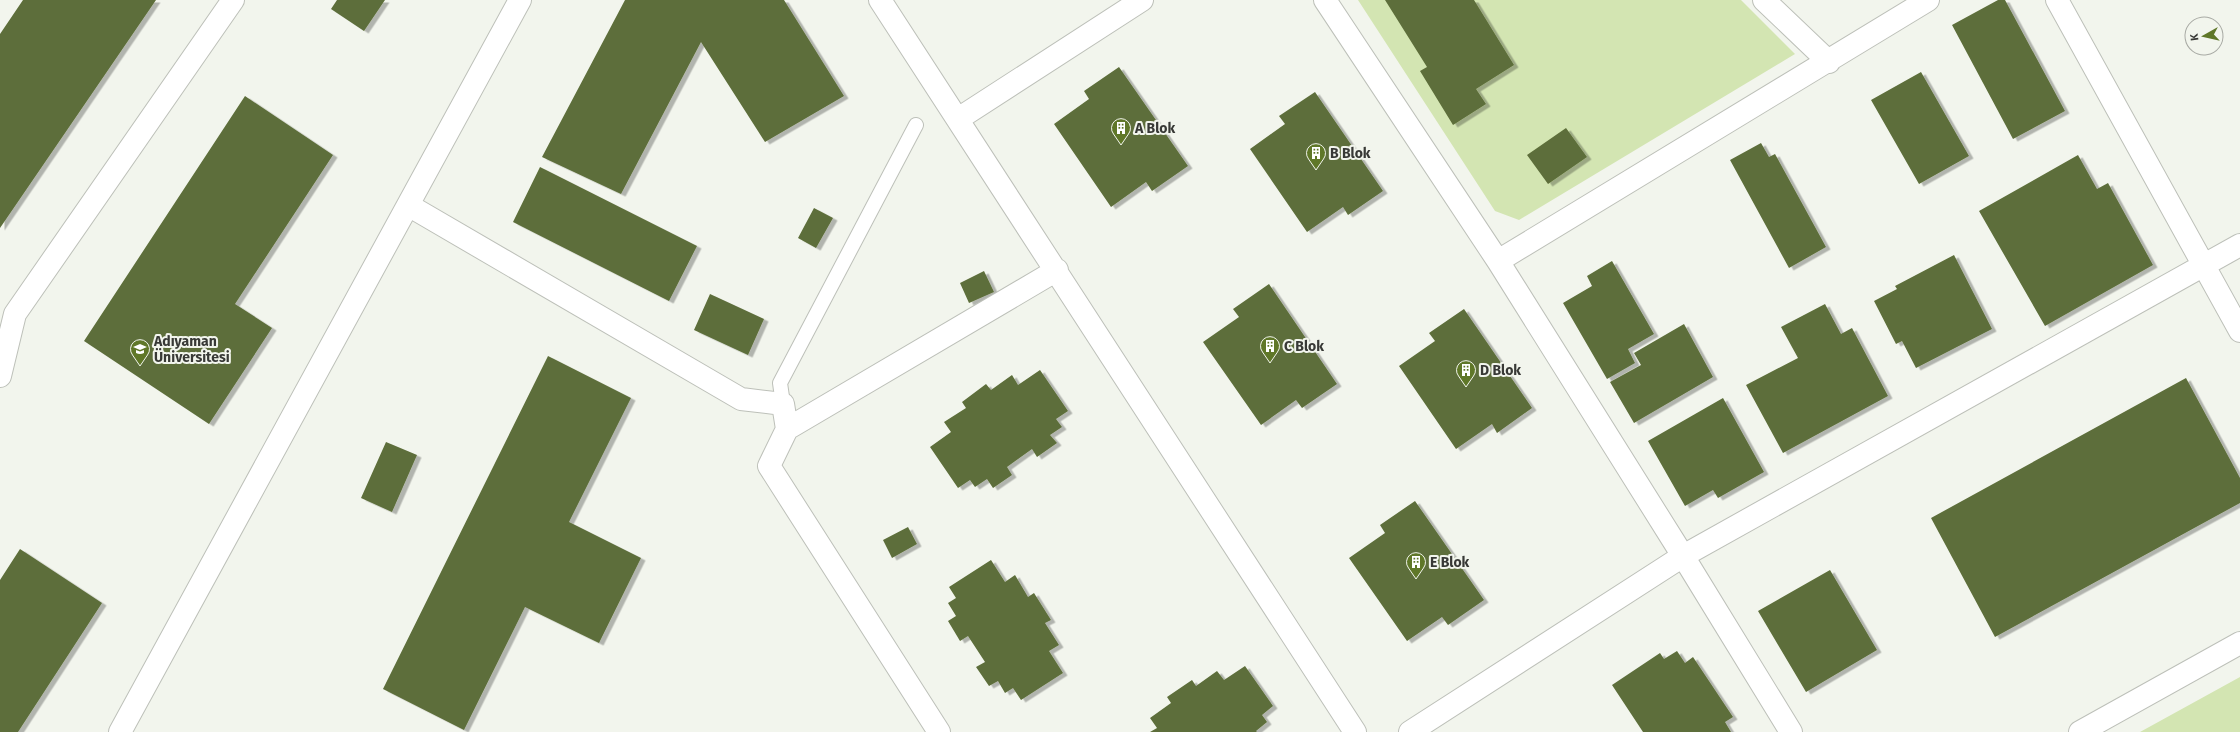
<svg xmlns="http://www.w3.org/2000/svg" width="2240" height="732" viewBox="0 0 2240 732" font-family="'Fira Sans',sans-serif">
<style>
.green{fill:#d3e5b2}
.building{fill:#5d6e3a;filter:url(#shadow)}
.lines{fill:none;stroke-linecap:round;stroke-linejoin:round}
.service-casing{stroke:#bdc0b9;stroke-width:16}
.minor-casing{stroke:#bdc0b9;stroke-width:24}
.service{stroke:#fff;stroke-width:14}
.minor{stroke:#fff;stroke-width:22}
.labels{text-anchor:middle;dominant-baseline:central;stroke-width:4;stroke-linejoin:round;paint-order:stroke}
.poi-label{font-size:14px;font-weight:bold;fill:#383936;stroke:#f2f5ed;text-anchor:start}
</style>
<defs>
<filter id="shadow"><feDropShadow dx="4.5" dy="2.5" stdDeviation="0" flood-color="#0004"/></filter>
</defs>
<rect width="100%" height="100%" fill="#f2f5ed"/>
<!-- green -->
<path class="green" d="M1358,0H1741L1795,54L1519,220L1495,211Z
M2240,677V732H2140Z"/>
<!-- building -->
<path class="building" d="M23,0H156L0,228V34Z
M337,0H385L364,31L331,9Z
M625,0H784L844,96L765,142L701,42L621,194L542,157Z
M1385,0H1474L1514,65L1476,89L1486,104L1453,125L1420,71L1427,67Z
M1998,0H2005L2065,111L2013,139L1952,25Z
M1119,67L1188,166L1152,191L1146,182L1111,207L1054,124L1089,99L1084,91Z
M1921,72L1969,156L1919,184L1871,100Z
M1315,92L1383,191L1348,215L1343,207L1307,232L1250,149L1285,124L1279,116Z
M245,96L333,155L235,304L272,328L209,424L84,341Z
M1566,128L1587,157L1548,184L1527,155Z
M1761,143L1769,157L1775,154L1826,247L1789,268L1730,160Z
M2078,155L2097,189L2108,183L2153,265L2045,326L1979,211Z
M540,167L697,246L669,301L513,222Z
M814,208L833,218L816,248L798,238Z
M1954,255L1992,329L1916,368L1902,341L1896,344L1874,301L1897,289L1895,286Z
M1612,261L1654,334L1628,349L1635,363L1607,379L1563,303L1592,286L1587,276Z
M984,271L994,292L969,303L960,283Z
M1269,284L1337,384L1302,408L1296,400L1261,425L1203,342L1239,317L1233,309Z
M710,294L764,319L748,355L694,330Z
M1825,304L1841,334L1852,328L1888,396L1783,453L1746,385L1798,358L1781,327Z
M1464,309L1532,408L1497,433L1492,424L1456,449L1399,366L1435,341L1429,333Z
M1684,324L1713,377L1634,423L1610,382L1641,365L1634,353Z
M548,356L631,398L569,522L641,558L599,643L525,607L464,730L383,689Z
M1040,370L1068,411L1056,419L1062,427L1050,435L1057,443L1037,457L1032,449L1007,467L1012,475L993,488L987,479L975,487L970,480L958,488L930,447L951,432L944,422L966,408L962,402L986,384L991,390L1012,375L1018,385Z
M2186,378L2240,478V503L1995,637L1931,518Z
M1723,398L1764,472L1718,498L1713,490L1685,506L1648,441Z
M386,442L417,455L392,512L361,498Z
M1415,501L1484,600L1448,625L1442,617L1407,641L1349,558L1385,533L1380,525Z
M908,527L917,544L892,558L883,540Z
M20,549L102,603L18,732H0V580Z
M991,560L1005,582L1015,575L1028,597L1034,593L1051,620L1045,623L1059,645L1049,651L1063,673L1021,700L1013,688L1005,693L998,681L989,686L976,667L985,662L968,636L960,641L948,621L956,616L948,603L956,598L949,587Z
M1830,570L1877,650L1806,692L1758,611Z
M1677,651L1685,663L1693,657L1733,717L1725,722L1731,732H1643L1612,685L1660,653L1664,659Z
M1245,666L1273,706L1262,715L1267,722L1256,731L1257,732H1150L1157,728L1150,718L1171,703L1167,697L1192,680L1196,686L1217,671L1224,680Z"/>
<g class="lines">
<defs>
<path id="service" d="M783,404L780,383L916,125"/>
<path id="minor" d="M880,0L1355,732
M1325,0L1498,261L1683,556L1791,732
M1764,0L1829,62
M2057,0L2240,331
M958,119L1142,0
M408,205L741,399L783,404L787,429
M1498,261L1928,0
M0,376L15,314L233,0
M120,732L520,0
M939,732L769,466L787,429L1057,270
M1410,732L1683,556L2240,245
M2080,732L2240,643"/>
</defs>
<!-- service casing -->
<use href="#service" class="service-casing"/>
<!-- minor casing -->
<use href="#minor" class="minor-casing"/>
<!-- service -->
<use href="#service" class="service"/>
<!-- minor -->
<use href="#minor" class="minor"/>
</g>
<!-- icons -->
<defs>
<symbol id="building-pin" viewBox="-11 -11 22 30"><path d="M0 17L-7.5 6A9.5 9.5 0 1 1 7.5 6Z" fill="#5f7728" stroke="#f2f5ed"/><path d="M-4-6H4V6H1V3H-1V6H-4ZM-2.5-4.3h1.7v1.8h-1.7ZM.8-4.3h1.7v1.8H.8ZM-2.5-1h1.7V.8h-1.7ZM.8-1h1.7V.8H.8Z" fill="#fff"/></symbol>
<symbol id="university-pin" viewBox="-11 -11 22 30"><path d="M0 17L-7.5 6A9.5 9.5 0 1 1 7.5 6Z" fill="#5f7728" stroke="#f2f5ed"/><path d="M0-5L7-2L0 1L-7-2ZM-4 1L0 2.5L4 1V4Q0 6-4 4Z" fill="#fff"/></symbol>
</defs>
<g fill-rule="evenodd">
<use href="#building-pin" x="1110" y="117" width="22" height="30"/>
<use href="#building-pin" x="1305" y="142" width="22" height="30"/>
<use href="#building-pin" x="1259" y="335" width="22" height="30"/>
<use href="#university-pin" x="129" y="338" width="22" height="30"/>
<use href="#building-pin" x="1455" y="359" width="22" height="30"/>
<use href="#building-pin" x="1405" y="551" width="22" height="30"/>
</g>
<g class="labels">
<!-- poi labels -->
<g class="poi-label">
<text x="1135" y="128">A Blok</text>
<text x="1330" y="153">B Blok</text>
<text x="154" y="341">Adıyaman<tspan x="154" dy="16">Üniversitesi</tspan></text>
<text x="1284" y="346">C Blok</text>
<text x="1480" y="370">D Blok</text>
<text x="1430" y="562">E Blok</text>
</g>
</g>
<!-- north arrow -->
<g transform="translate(2204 36) rotate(262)"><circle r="19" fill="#f2f5ed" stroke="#a8aaa4"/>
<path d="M0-3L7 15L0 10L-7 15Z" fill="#5f7728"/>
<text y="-6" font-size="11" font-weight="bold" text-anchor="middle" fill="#383936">K</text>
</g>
</svg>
